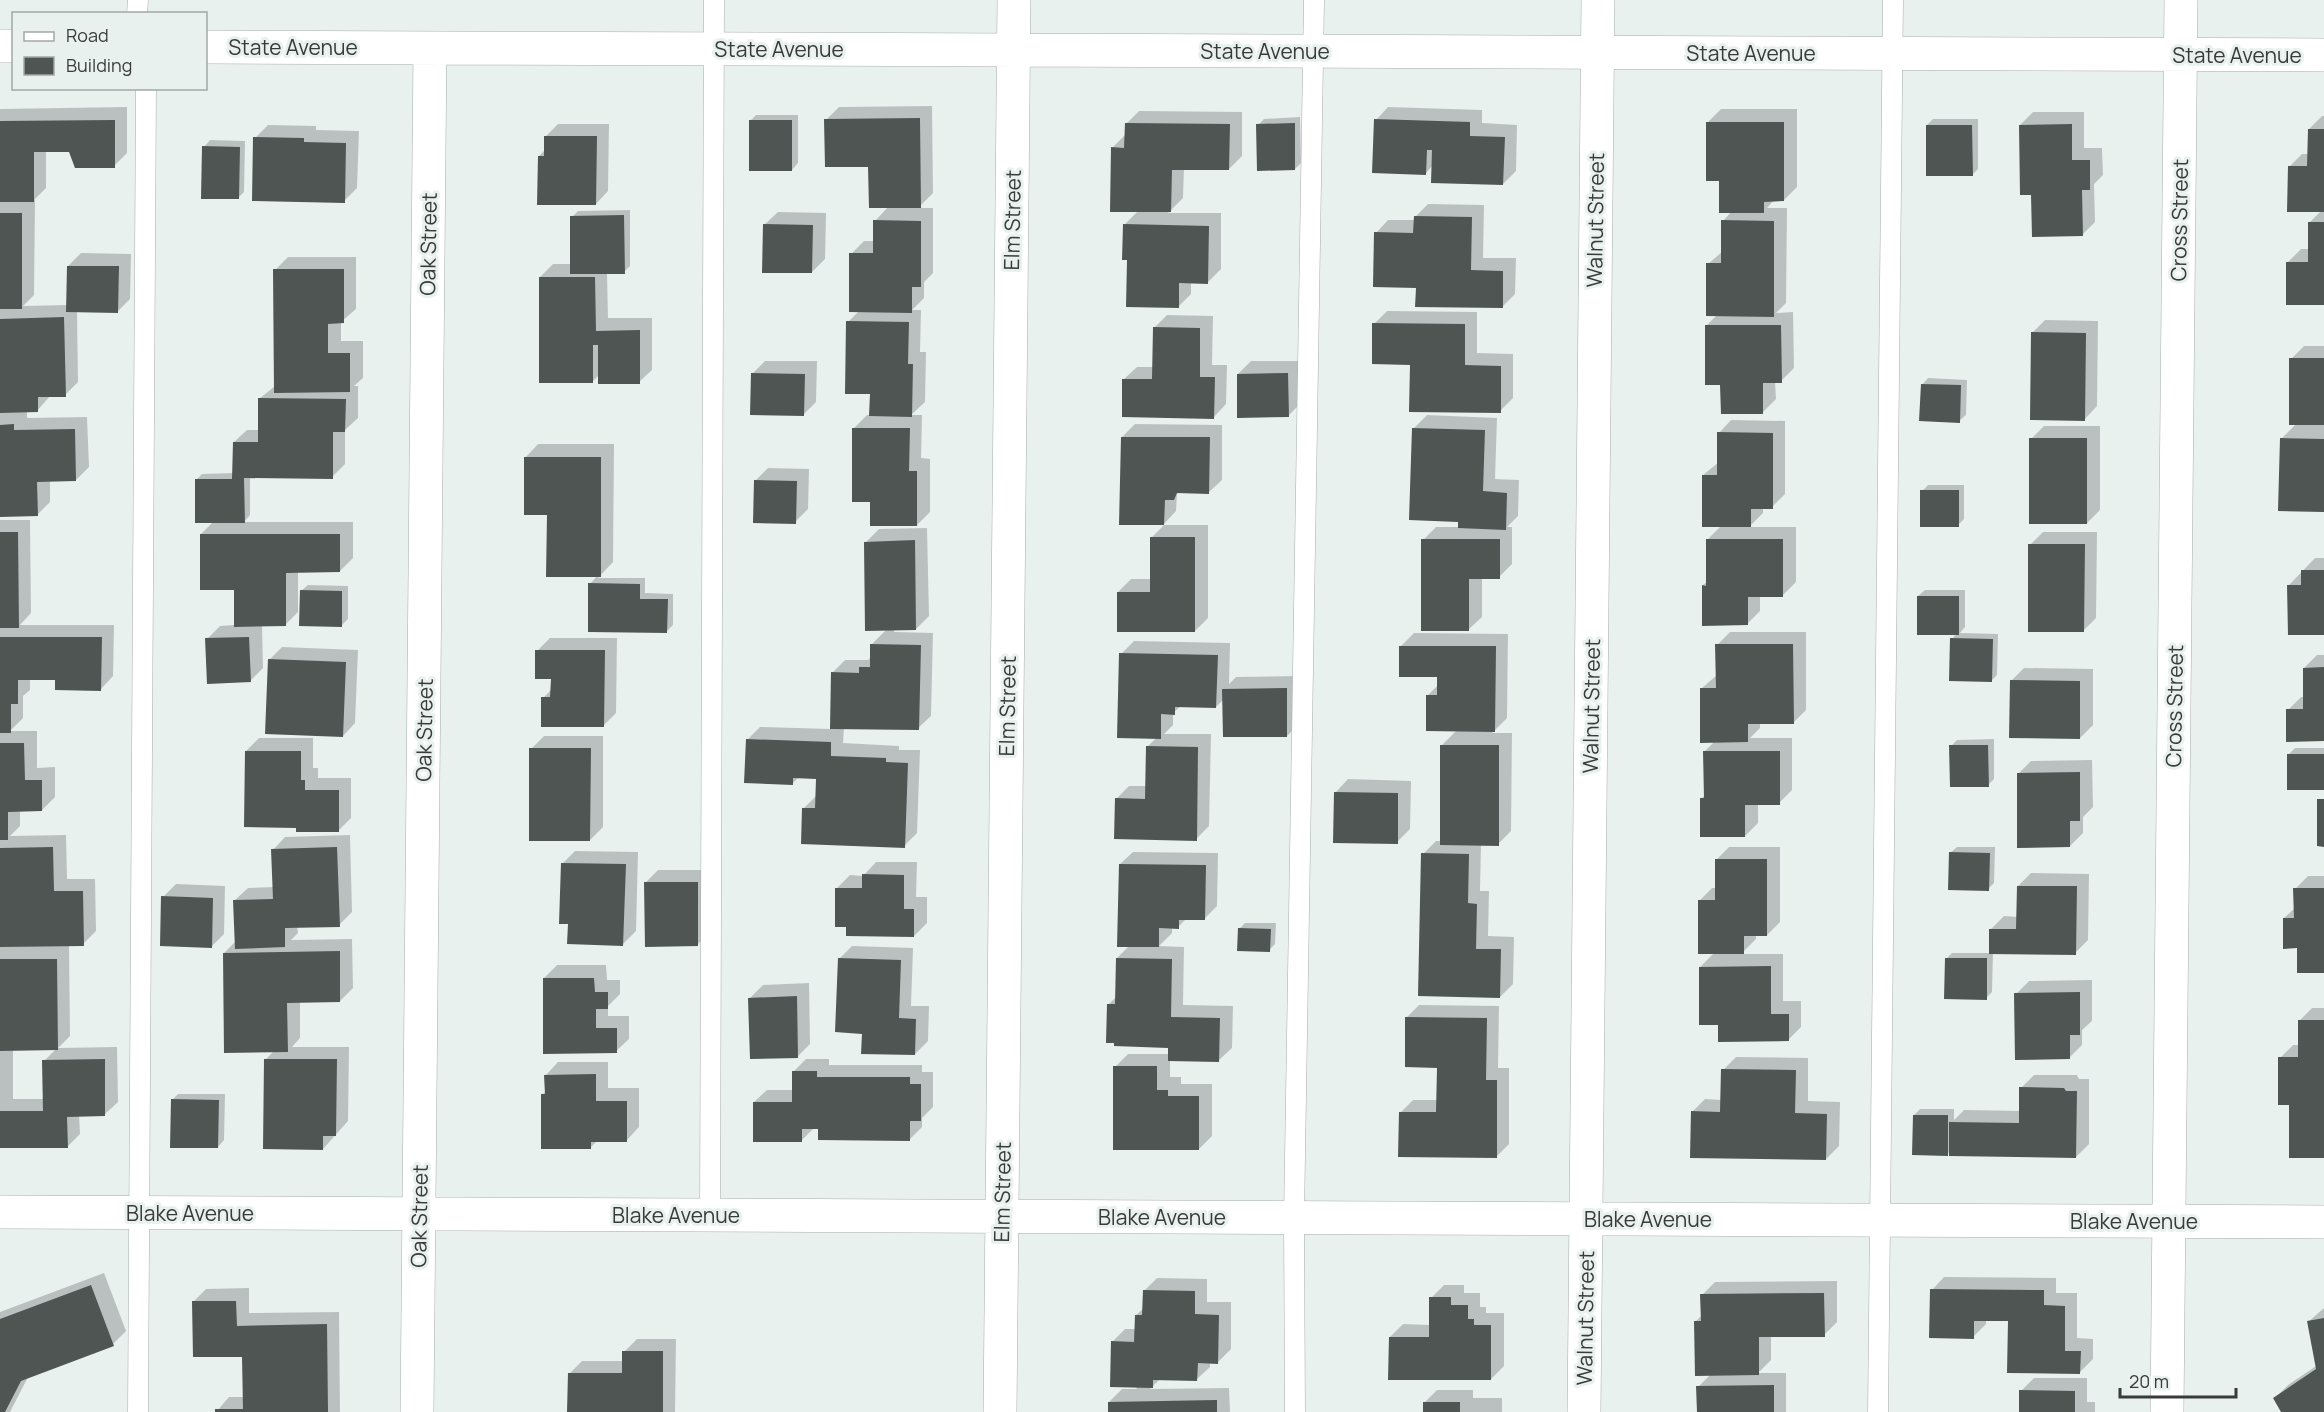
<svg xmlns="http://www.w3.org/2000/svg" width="2324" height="1412" viewBox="0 0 2324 1412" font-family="Manrope,sans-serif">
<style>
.shadow{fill:#0003;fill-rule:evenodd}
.building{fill:#4e5553}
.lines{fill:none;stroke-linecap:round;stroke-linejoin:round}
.lane-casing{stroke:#a6aeab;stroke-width:21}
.street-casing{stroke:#a6aeab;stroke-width:34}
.lane{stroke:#fff;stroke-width:20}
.street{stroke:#fff;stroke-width:33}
.labels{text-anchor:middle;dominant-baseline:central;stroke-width:6;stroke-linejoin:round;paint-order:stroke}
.street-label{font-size:21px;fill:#383b3a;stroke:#e9f1ef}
</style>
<rect width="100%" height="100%" fill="#e9f1ef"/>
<!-- shadow -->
<path class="shadow" d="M932,106L933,193L918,208H933V273L924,282V298L912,310H921L920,352H926L925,402L911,415H922L921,458L930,459V512L917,525L871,501L854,428L867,415H871V393L848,322L859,311L851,254L864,241H874L875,221L889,206L870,165L826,120L839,107Z
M127,107V153L114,166L70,150L46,151V188L35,199L34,295L23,306L68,305V266L81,253L131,254L130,299L117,312L77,311L78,382L65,395L50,396L37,411H27V418L87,417L89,467L76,480H50V502L37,515L0,516V109Z
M1388,107L1482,110V123L1517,125L1516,171L1503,184L1433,165L1426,173L1376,120Z
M1721,109H1797V187L1784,200H1774L1767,208H1787L1786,303L1776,313L1793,312L1794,368L1781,381H1775L1776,399L1763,412L1722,383L1706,326L1717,315L1708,264L1723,251V221L1732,211L1720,179L1708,122Z
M1139,111L1242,112V156L1229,169L1184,168L1183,198L1168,213H1221V269L1208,282H1191V294L1178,307L1129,259L1124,225L1139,210L1112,148L1125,135L1126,124Z
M2033,112H2084V148H2102L2103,175L2094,184L2095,222L2082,235L2032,194L2020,125Z
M756,115H798V163L792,170L750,121Z
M2322,116H2324V304L2288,262L2301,249H2309V223L2322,210L2289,167L2302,154H2309V129Z
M1300,117L1301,163L1295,169L1258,125L1264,119Z
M1933,119H1978V169L1972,175L1927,125Z
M558,124H609L608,191L596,204L539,156L545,150V137Z
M268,125L316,126V130L359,131L357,188L344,201L255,138Z
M210,140L245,141L244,192L238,198L204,147Z
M1428,204L1484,205L1483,258H1516L1515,294L1502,307L1417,287L1376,233L1388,220H1415V217Z
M630,210V266L624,272H607L608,318H652V370L639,382L600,374L593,381L540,277L553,264H572V217L578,211Z
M778,212L826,213L825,259L812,272L765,224Z
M288,257H356V309L341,322V341H363V378L354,386H358V418L345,430V464L332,477L250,476V515L244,522H353V558L340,571H298V612L285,625H262L263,668L250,681L207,639L220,626L235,625V589L201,534L214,521L196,480L202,474L234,473V442L247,430H259V399L275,386V270Z
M1387,311L1477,312V353L1513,354V398L1500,411L1411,363L1374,324Z
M1167,315L1213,316L1212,365H1227L1226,404L1214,417L1124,379L1137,367H1154V328Z
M2045,320L2098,321L2097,406L2085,419L2032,333Z
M2304,346H2324V510L2281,439L2296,424L2291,359Z
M765,361H817L816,402L803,415L752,374Z
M1251,361H1301V403L1288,416L1238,374Z
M1928,378L1967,380L1966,415L1959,421L1922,385Z
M1427,415L1497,418L1495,479L1519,480L1518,516L1507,527H1512V564L1499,577H1482V617L1469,629L1423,540L1436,527H1459V521L1414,428Z
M1731,420L1785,421V494L1772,507H1763V513L1749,527H1796V582L1783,595H1760V611L1747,624H1704L1703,585L1708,581L1707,540L1721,526L1703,475L1719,462V433Z
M1135,424L1222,425V480L1209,492H1179L1177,494L1176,511L1164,524L1122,437Z
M2044,426H2100V510L2087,523L2031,439Z
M538,444H614L613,562L598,578H645V593L673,594V625L667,631L590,584L598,575L548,514L526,457Z
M768,468L809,469L808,509L795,522L755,481Z
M1928,485H1964V519L1958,525L1922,491Z
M0,520H30L31,613L20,625H114L113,676L101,689L56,679H30V690L23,696V718L10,731H37V768L55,767V797L42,810H20V826L10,836L66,835L67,879H95L96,931L83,944H69L70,1036L58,1048L117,1047L118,1102L105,1114L79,1115L80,1134L67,1147H0ZM13,1049H56L44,1061V1099H13Z
M1164,525H1208V618L1195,631L1118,592L1131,579H1151V538Z
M927,528L929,616L916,629H894V632L933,633L931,716L918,728L844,727L843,743L899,746V750H920L917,833L904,846L804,808L817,795L818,777H799L792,784L747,740L760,727L831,729L832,673L845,660H868L871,657L872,644L887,629L866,542L879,529Z
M2043,532H2097L2096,618L2083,631L2030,545Z
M2315,558H2324V633L2289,585Z
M308,585L348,586V619L341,626L301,591Z
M1925,590H1965V627L1960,633L1998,634L1997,675L1991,681L1952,639L1957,633L1918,596Z
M1730,632H1806V710L1793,723H1760V728L1750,738H1792V790L1779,803L1758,804V823L1745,836L1701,799L1705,795V751L1715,741L1702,688L1717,675V645Z
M1414,633L1508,634L1507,718L1492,733H1512L1511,831L1498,844H1481L1480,891H1489L1488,936L1514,937L1513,984L1500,997L1423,854L1436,841H1441L1442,745L1457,730L1427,696L1439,684V676L1401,646Z
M550,638H617L616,713L603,726L543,698L552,689V677L537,651Z
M1134,641L1230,643L1229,684L1236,677L1300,676V723L1287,736L1224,699L1216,707L1181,706L1173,713V725L1164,734H1211L1209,826L1196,839L1116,799L1129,786H1147V747L1157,737L1121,654Z
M282,647L358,650L355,723L343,736L269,660Z
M2317,655H2324V740L2288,710L2301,697H2305L2304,668Z
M2024,668L2093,669V725L2080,738L2011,681Z
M544,736H603V827L590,840L531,749Z
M259,738H313V768H318V778H351V818L338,831L297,826L246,751Z
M1994,739V779L1988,785L1951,746L1957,740Z
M2295,748H2324V788L2289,754Z
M2092,760L2093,807L2083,817V833L2070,846L2018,774L2031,761Z
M1348,779L1411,781L1410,829L1397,842L1336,792Z
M350,835L352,912L339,925L297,926L298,933L291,940L352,939L353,988L340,1001H300V1038L292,1047H349L348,1121L323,1149L266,1059L274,1051L224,953L236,941L235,900L248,888L274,887L273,850L285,837Z
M1729,847H1780V922L1767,935H1756V939L1741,954H1783V1001H1801V1027L1788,1040L1719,1023L1700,967L1715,952L1700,900L1712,888H1716V860Z
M1957,847H1995L1994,883L1988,889L1950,853Z
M575,851L638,852L636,931L623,944L569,923L562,864Z
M1133,852L1218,853L1217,906L1204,919L1187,918L1178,927H1172V933L1159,946L1184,947L1183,1005L1233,1006L1232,1048L1219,1060H1170V1077H1181V1084H1212V1136L1199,1149L1115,1067L1128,1054H1170V1046L1108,1005L1117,996V958L1130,945L1120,864Z
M876,862H917L916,897H927V923L914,936L847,926L837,888L850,875L863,876Z
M658,870H710V932L697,945L645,883Z
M2031,873L2089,874L2088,940L2075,953L1993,952L1992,992L1986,998L1946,959L1952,953H1991V929L2004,916L2018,917V886Z
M2308,876H2324V971L2298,946L2284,918L2295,908V889Z
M176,884L225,886L224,934L211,947L163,897Z
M1245,923H1276L1275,944L1269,950L1239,929Z
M852,946L913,948L911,1006H929L928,1041L915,1054L863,1032L839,959Z
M557,965H606L607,980H620V994L608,1006V1016H629V1039L616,1051L544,978Z
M2092,980V1021L2082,1030V1045L2069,1058L2016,994L2029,981Z
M809,983L810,1044L797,1057L750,998L763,985Z
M1419,1005L1499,1006L1498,1068H1509V1144L1496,1157L1400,1113L1413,1100H1438V1066L1406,1018Z
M2312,1008H2324V1156L2291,1104L2280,1058L2293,1045H2300L2299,1021Z
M1736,1057L1808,1058V1101L1840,1102L1839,1146L1826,1159L1692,1112L1705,1099L1722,1100L1723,1070Z
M806,1059H829V1065H922V1072H933V1107L922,1118V1127L909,1140L815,1127L801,1141L754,1102L767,1090H793V1072Z
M558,1062H608V1088H639V1127L627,1140L597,1141L591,1147L542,1095L546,1091V1075Z
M2034,1075H2077L2079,1079H2089V1144L2076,1157L1951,1151L1947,1154L1914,1115L1920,1109H1954V1120L1964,1110L2021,1111V1088Z
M178,1094H225L224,1140L218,1147L172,1100Z
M104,1273L126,1331L113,1344L28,1377L10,1412H0V1312Z
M1944,1277L2056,1278V1293H2077V1338L2093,1339V1359L2080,1372L2009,1320L1986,1319V1324L1973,1337L1932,1290Z
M1157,1278L1207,1279V1302H1231V1349L1218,1362H1210V1367L1197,1379H1160L1150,1389L1229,1388L1230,1412H1110L1109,1402L1122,1389H1137L1112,1342L1125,1329H1136V1315L1144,1308V1291Z
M1837,1281V1322L1824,1335L1771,1336V1360L1758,1373H1786V1412H1698V1387L1711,1374L1696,1321L1702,1315V1295L1715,1282Z
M1444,1285H1464V1293H1480V1307H1486V1313H1504V1366L1491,1379L1390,1337L1403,1324L1430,1325L1431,1298Z
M249,1288V1313L339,1312L340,1412H216L229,1397H244V1355L193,1302L206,1289Z
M2324,1308V1412H2282L2275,1398L2288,1385L2316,1366L2308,1322Z
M637,1339H676L675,1412H569V1374L582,1361H624V1352Z
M2034,1378H2087V1402H2095V1412H2021V1391Z
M1437,1390H1473V1398H1502V1412H1424V1403Z"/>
<!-- building -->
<path class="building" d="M920,118L921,208H869L868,167H825L824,119Z
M1374,119L1470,122V136L1505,137L1503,185L1431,183L1432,150H1427L1426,175L1372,173Z
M115,120V168H75L69,152H34V202H0V121Z
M749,120H792V171H749Z
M1706,122H1784V201L1764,202V213H1719V181H1706Z
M1125,123L1230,124L1229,170H1172L1171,212H1110L1111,147L1124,148Z
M1295,123V170L1257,171L1256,124Z
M2072,124V160H2090V190H2082L2083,236L2032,237L2031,195H2020L2019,125Z
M1926,125H1972L1973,176H1926Z
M2308,129H2324V212H2287L2288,166H2307Z
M544,136H597L596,205H537L538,156H544Z
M253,137L304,138V142L346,143L345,203L252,201Z
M202,146L240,147L239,199H201Z
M0,213H22V309H0Z
M624,215L625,274H570V216Z
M1414,216L1472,217L1471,270L1503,271V308L1415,307L1416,288L1373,287L1374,232L1413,233Z
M873,220L921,221V287H912V313L849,312V253H873Z
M1721,220L1774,221V317L1706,316V263H1721Z
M2308,222H2324V305H2286V262H2308Z
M763,224L813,225L812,273H762Z
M1123,224L1209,226L1208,284L1179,283V308L1126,307L1127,260H1122Z
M67,266H119L118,313L66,312Z
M273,269H344V323L328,324V353H350V392L274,393Z
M539,277H595L596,331L640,330V384H598V345H593V383H539Z
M64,317L66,397H38V412L0,413V319Z
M846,321L909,322L908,364H913L912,417L869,416L870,394H845Z
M1372,323L1465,324V365L1501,366V413L1409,412L1410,365L1372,364Z
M1705,325H1781L1782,383H1763V414H1721L1720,385H1705Z
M1153,327L1200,328V377H1215L1214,419L1122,417V379H1152Z
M2031,332L2086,333L2085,421L2030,420Z
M2289,358H2324V425H2289Z
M751,373L805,374L804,416L750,415Z
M1288,373L1289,417L1237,418V374Z
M1921,384L1961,385L1960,423L1919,421Z
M258,398L346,399L345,432H333V479L244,478L245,523H195V479H232L233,442H258Z
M14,424V430L75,429L76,481L37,482L38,516L0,517V425Z
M852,428H910L909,471H917V526H870V502H852Z
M1412,428L1485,430L1483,491L1507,493L1506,530L1458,528V522L1409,520Z
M1717,432L1773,433V509H1751V527H1702V475H1717Z
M1121,437H1210L1209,494L1177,493L1174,500H1165L1164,525H1119Z
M2029,438H2087V524H2029Z
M2280,438L2324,439V512L2278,511Z
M524,457H601V577H546L547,515H524Z
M754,480L797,481L796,524L753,523Z
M1920,490H1959V527H1920Z
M0,532H18L19,628H0Z
M200,534H340V572L286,573V626L234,627V590H200Z
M1150,537H1195V632H1117V592H1150Z
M1421,539H1500V579H1469V631H1421Z
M1706,539H1783V597H1748V625L1702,626V585L1706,586Z
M915,540L916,630L865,631L864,542Z
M2028,544H2085L2084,632H2028Z
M2301,570H2324V635H2288L2287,585H2301Z
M588,583L640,584V599H668L667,633L588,632Z
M300,590L342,591V627L299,626Z
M1917,596H1959V635H1917Z
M0,637H102L101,691L55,690V680H18V704H11V733H0Z
M249,637L251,682L207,684L205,638Z
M1950,638L1993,639L1992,682L1949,681Z
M870,644L921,645L919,730L830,729L831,672L859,673V667H870Z
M1715,644H1793L1794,724H1748V742L1700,743V688H1716Z
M1399,646H1496L1495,732L1426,731V695H1437V677H1399Z
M535,650H605L604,727H541V697H550L551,679H535Z
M1119,653L1218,655L1216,708L1175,707V715L1161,714V739L1117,738Z
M268,659L346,662L343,737L265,734Z
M2324,667V741L2286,742V709H2303V668Z
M2010,680L2080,681V739L2009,738Z
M1287,688V737H1223L1222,689Z
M746,739L831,742V756L886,758V762L908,763L905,848L801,844L802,808H815L816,779L793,778V785L744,783Z
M0,743H24L25,780H42V811L8,812V840H0Z
M1440,745H1499V846L1440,845Z
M1949,745H1988L1989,787H1950Z
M1146,746L1198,747L1197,841L1114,839L1115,798L1145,799Z
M529,748H591L590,841H529Z
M245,751H301V780H305V790H339V832H296V828L244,827Z
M1703,751H1780V805H1745V837H1700V798H1704Z
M2287,754H2324V790H2287Z
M2080,772V821H2070V847L2017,848V773Z
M1334,792L1398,793V844L1333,843Z
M2317,799H2324V847L2317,846Z
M53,847L54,891H83L84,946L0,947V848Z
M337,847L340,927L285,928V947L235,949L233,900L273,899L271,849Z
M1949,852L1990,853L1989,891L1948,890Z
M1421,853L1469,854L1468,903L1477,904L1476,949H1501L1500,998L1418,996Z
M1715,859H1767V936H1744V954H1698V900H1715Z
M561,863L626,864L623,946L567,944L568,924H559Z
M1119,864L1206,865L1205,920H1179V929L1159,928V947H1117Z
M862,874L904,875V909H914V937L846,936V927H835V888H862Z
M644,882H698V946L645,947Z
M2017,886H2077L2076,955L1989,954V929H2016Z
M2293,888H2324V973H2297V948L2283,949V918H2294Z
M161,896L213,898L212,948L160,946Z
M1238,928L1271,929L1270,952L1237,951Z
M340,951V1002L287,1003L288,1052L224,1053L223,953Z
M838,958L901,960L899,1018L916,1019L915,1055L861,1054L862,1034L835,1032Z
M1116,958L1172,959L1171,1017L1220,1018L1219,1062L1168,1061V1048L1114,1046V1043H1106L1107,1004H1115Z
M1945,958H1987V1000L1944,999Z
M0,959H57L58,1050L0,1051Z
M1771,966V1014H1789V1041L1718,1042V1025H1699V967Z
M543,978H594L595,992H608V1009H596V1028H617V1053L543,1054Z
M2080,992V1035H2070V1059L2015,1060L2014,993Z
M797,996L798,1058L750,1059L748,998Z
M1405,1017L1487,1018L1486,1080H1497V1158L1398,1157L1399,1112H1436L1437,1068L1405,1067Z
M2298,1020H2324V1158H2289V1105H2278V1057H2298Z
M105,1059V1116L67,1117L68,1148H0V1111H43L42,1060Z
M264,1059H337L336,1136H323V1150L263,1149Z
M1113,1066H1157V1090H1168V1096H1199V1150H1113Z
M1721,1069L1796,1070L1795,1113L1827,1114L1826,1160L1690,1158L1691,1111L1720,1112Z
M792,1071H817V1077H910V1084H921V1121H910V1141L818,1140V1129H802V1142H753V1102H792Z
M596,1074V1101H627V1142H591V1149H541V1094H545L544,1075Z
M2019,1087L2064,1088L2066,1091H2077L2076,1158L1949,1156V1122L2019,1123Z
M171,1099L219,1100L218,1148H170Z
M1913,1115H1948V1156L1912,1155Z
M91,1285L114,1346L21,1381L5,1412H0V1319Z
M1930,1289L2044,1290V1305L2065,1306V1351H2081L2080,1374L2007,1373L2008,1321H1974V1339L1929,1338Z
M1143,1290L1195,1291V1314L1219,1315L1218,1364L1198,1363L1197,1381L1153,1380V1388L1110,1387L1111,1341L1134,1342L1135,1315H1142Z
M1824,1293L1825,1337H1759V1375L1695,1376L1694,1321H1701L1700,1294Z
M1429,1297H1451V1305H1468V1319H1474V1325H1491V1380H1388L1389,1337H1429Z
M192,1301H236L237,1326L327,1324L328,1412H215V1409H243L242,1357H193Z
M2324,1318V1412H2281L2273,1398L2316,1369L2307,1321Z
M622,1351H663V1412H567L568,1373H622Z
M1774,1385V1412H1697L1696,1386Z
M2019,1390L2075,1391V1412H2019Z
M1217,1400V1412H1108V1402Z
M1423,1402H1460V1412H1423Z"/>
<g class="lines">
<defs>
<path id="lane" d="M137,14L138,0
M710,1215L714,0
M138,1412L146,88
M1295,1412L1294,1218L1314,0
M1878,1412L1893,0"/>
<path id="street" d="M0,46H14
M206,47L2324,55
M0,1212L2324,1222
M417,1412L430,48
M1000,1412L1014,0
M1584,1412L1598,0
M2167,1412L2181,0"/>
</defs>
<!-- lane casing -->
<use href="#lane" class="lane-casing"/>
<!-- street casing -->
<use href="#street" class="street-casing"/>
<!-- lane -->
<use href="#lane" class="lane"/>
<!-- street -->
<use href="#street" class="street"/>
</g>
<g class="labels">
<!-- street labels -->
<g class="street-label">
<text x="293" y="47">State Avenue</text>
<text x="779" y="49">State Avenue</text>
<text x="1265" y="51">State Avenue</text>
<text x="1751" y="53">State Avenue</text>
<text x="2237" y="55">State Avenue</text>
<text transform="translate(1012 220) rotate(-89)">Elm Street</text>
<text transform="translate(1595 220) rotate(-89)">Walnut Street</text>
<text transform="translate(2179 220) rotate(-89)">Cross Street</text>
<text transform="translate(428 244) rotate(-89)">Oak Street</text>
<text transform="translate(1007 706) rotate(-89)">Elm Street</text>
<text transform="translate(1591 706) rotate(-89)">Walnut Street</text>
<text transform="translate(2174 706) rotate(-89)">Cross Street</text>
<text transform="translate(424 730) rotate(-89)">Oak Street</text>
<text transform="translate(1002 1192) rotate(-89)">Elm Street</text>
<text x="190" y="1213">Blake Avenue</text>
<text x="676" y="1215">Blake Avenue</text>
<text transform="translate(419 1216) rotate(-89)">Oak Street</text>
<text x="1162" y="1217">Blake Avenue</text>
<text x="1648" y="1219">Blake Avenue</text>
<text x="2134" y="1221">Blake Avenue</text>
<text transform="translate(1585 1318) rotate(-89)">Walnut Street</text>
</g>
</g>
<!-- legend -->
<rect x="12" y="12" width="195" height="78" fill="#e9f1ef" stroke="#a2a8a7" stroke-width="1.5"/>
<rect x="24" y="32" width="30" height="9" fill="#ffffff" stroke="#a2a8a7" stroke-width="1.5"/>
<text x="66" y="42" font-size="18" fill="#383b3a">Road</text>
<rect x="24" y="57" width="30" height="18" fill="#4e5553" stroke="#a2a8a7" stroke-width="1.5"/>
<text x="66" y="72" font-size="18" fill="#383b3a">Building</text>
<!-- scale -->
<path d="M2120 1388v9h116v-9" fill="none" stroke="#383b3a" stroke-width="3"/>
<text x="2129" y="1388" font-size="18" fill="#383b3a" stroke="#e9f1ef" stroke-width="4.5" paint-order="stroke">20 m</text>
</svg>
